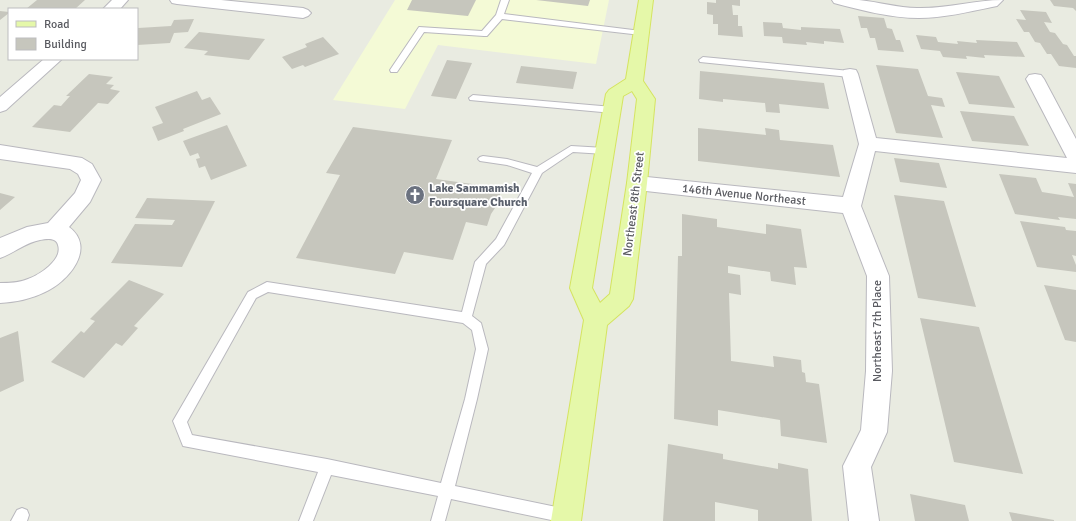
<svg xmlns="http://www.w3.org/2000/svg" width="1076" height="521" viewBox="0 0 1076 521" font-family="Signika,sans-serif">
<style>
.commercial{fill:#f4fad6}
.building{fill:#c6c6bd}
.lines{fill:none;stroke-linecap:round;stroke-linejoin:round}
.service-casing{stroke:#b9b8be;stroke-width:2}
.minor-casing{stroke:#b9b8be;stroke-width:2}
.primary-casing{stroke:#d5e460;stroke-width:2}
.service{fill:#fff;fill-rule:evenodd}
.minor{fill:#fff;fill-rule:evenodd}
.primary{fill:#e5f8a9;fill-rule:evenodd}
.labels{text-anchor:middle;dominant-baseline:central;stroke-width:3.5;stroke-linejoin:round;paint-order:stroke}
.worship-label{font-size:12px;font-weight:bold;fill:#5b616d;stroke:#fff;text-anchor:start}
.street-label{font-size:12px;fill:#595a60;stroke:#fff}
</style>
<rect width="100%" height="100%" fill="#e9ebe1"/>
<!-- commercial -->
<path class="commercial" d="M395,0H609L596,64L438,45L405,109L333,100Z"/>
<!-- building -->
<path class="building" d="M37,0H85L75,9H26Z
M412,0H476L468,16L407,10Z
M536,0H590L588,6Z
M716,0H740V6L732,5L733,15H738V26H742L743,37L718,35V24H713V15L707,14V2L716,3Z
M1050,0H1076V11L1073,8L1054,6Z
M1020,10L1046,12L1052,23L1044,22L1050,32L1055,33L1063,44L1067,45L1074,56H1076V68L1059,66L1051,54H1047L1040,43L1035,42L1029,32H1024L1016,19L1026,20Z
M0,11L9,12V13L0,20Z
M858,16L884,18L887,28L892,29L896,40H900L904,52L878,50L875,38H870L867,28H861Z
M194,19L188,32L174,33L170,43L137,45L138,28L171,26L174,20Z
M763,22L782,23L783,28L801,30V27L840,29L844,43L824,41V44L806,42L807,45L783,43L782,37L764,36Z
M199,32L265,39L249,60L204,55L208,51L184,48Z
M916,35L936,37L938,42L958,44L957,41L977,43L976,40L1017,42L1025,57L984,55L985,58L966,56L967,59L943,57L940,51L921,49Z
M323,37L339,54L305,67L303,65L292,69L282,57L307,47L305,44Z
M447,60L472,63L456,99L431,96Z
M876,65L918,69L928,96L942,98L945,107L931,105L943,138L896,133Z
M521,66L577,72L573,89L516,83Z
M700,71L824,83L829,109L779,104L780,113L766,112L765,103L723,99V102L699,99Z
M956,72L999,76L1015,108L969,104Z
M89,74L113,77L106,84L114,85L110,89L120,91L108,104L98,103L70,132L32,127L54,105L61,106L70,96H66Z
M197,91L202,100L210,97L221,114L183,129L184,131L158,141L152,127L163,123L155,107Z
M960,111L1014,116L1029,146L972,141Z
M227,125L247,166L211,180L205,166L199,168L196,159L200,158L198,153L190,156L183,141Z
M353,127L452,140L436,179L501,188L499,202L491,214L487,226L466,222L453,260L404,252L395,274L296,258L340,175L326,173Z
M698,128L766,135L765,128L779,130L780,140L833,145L840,177L698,161Z
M894,158L939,163L947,188L900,182Z
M999,174L1036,178L1042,192L1074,197L1068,183L1076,184V219L1058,217L1060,220L1015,214Z
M0,193L15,197L0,210Z
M894,195L944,201L976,307L918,298Z
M147,198L215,201L182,267L111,263L135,224L172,225L175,220L135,218Z
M682,214L717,219V227L766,234V224L801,229L807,268L794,267L796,285L771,281L770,272L728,266V273L740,275L741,295L729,293L731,361L774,367L773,356L801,360L802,372L805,373L806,382L819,384L827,443L781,436L780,420L718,410V426L674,419L678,256H682Z
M1020,221L1065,227L1066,230L1076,231V256L1072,255L1076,265V272L1037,267Z
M129,280L164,294L134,326L138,328L122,346L116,343L84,378L51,362L81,331L84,333L95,321L90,319Z
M1044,285L1076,290V342L1065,340Z
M920,318L979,327L1023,474L954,462Z
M18,331L24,381L0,392V338Z
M668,444L723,454V459L778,469V463L808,469L812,521H758V510L715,502V521H663Z
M910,494L965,505L969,521H915Z
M1009,512L1054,520V521H1012Z"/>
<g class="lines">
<defs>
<path id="service" d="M501,0H509L504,14L641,31L645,33L641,35L502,19L487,36H484L424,32L397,72H391L390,70L419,27L482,31L496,15Z
M703,57L850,71L854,74L850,77L700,62L699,60Z
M473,95L613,107L617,110L613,113L470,100L469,98Z
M571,146L605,148L610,151L605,154L573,152L542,173L504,245L486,264L472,316L481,323L488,349L477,399L455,486L566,509L571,511L573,516L571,521H556L451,499L445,521H431L438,496L331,475L313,521H299L318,472L183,446L173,421L248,292L267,282L462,312L475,262L496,239L532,173L507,165L480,161L478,159L480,157L483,156L507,159L537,167ZM268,292L463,323L472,330L476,349L465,399L441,483L327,459L192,435L187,422L256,298Z
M22,508L27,510L29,515L27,521H11L17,510Z"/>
<path id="minor" d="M112,0H128L120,9H103Z
M170,0H221L303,8L308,10L311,13L308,16L303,18L177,4L172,3Z
M832,0C841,0 850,0 859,0C879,2 898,8 917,8C947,9 974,0 1003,0L997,6L992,7C968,12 943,18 919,18C890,18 861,10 834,3Z
M44,59H62L6,110L0,112V97Z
M850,69L856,70L858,74L876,138L1067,158L1026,79L1029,75L1035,74L1041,75L1044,79L1076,139V173L875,151L861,206L889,276L892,371L887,432L871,467L879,521H849L843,466L861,430L866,371L867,276L843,213L637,190L630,188L627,183L630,178L637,176L843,197L859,144L842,74L844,70Z
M0,145L82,158L92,164L101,180L90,202L69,227C97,248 68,282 45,292C31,299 16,302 0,303V283C9,283 19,283 28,279C39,275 63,260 58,245C56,237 46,239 40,240C25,243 14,253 0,258V238L27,227L48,223L75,193L81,180L78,174L70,169L0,159Z"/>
<path id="primary" d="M639,0H653L643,81L655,99L647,183L633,299L629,306L607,325L581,521H551L584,320L570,288L606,94L609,90L626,79ZM632,91L637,99L627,183L610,294L600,303L592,288L623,96Z"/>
</defs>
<!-- service casing -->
<use href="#service" class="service-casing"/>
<!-- minor casing -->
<use href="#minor" class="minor-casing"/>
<!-- primary casing -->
<use href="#primary" class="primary-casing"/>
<!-- service -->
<use href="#service" class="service"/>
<!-- minor -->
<use href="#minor" class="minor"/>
<!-- primary -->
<use href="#primary" class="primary"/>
</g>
<!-- icons -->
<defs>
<symbol id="church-disc" viewBox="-11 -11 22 22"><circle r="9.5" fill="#6b7280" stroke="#fff"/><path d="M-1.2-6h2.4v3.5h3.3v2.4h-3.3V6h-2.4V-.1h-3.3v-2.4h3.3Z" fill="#fff"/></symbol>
</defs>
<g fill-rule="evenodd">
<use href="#church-disc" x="404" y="184" width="22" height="22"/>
</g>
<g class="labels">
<!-- worship labels -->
<g class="worship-label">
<text x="429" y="188">Lake Sammamish<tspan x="429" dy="14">Foursquare Church</tspan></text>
</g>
<!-- street labels -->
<g class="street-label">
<text transform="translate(744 195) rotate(6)">146th Avenue Northeast</text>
<text transform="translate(634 204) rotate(-83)">Northeast 8th Street</text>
<text transform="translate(877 331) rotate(-90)">Northeast 7th Place</text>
</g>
</g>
<!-- legend -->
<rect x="8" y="8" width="130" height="52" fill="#ffffff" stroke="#bdbdbf"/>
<rect x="16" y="21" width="20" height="6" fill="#e5f8a9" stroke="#bdbdbf"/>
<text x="44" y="28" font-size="12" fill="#595a60">Road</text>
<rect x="16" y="38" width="20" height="12" fill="#c6c6bd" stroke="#bdbdbf"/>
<text x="44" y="48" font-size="12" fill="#595a60">Building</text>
</svg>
